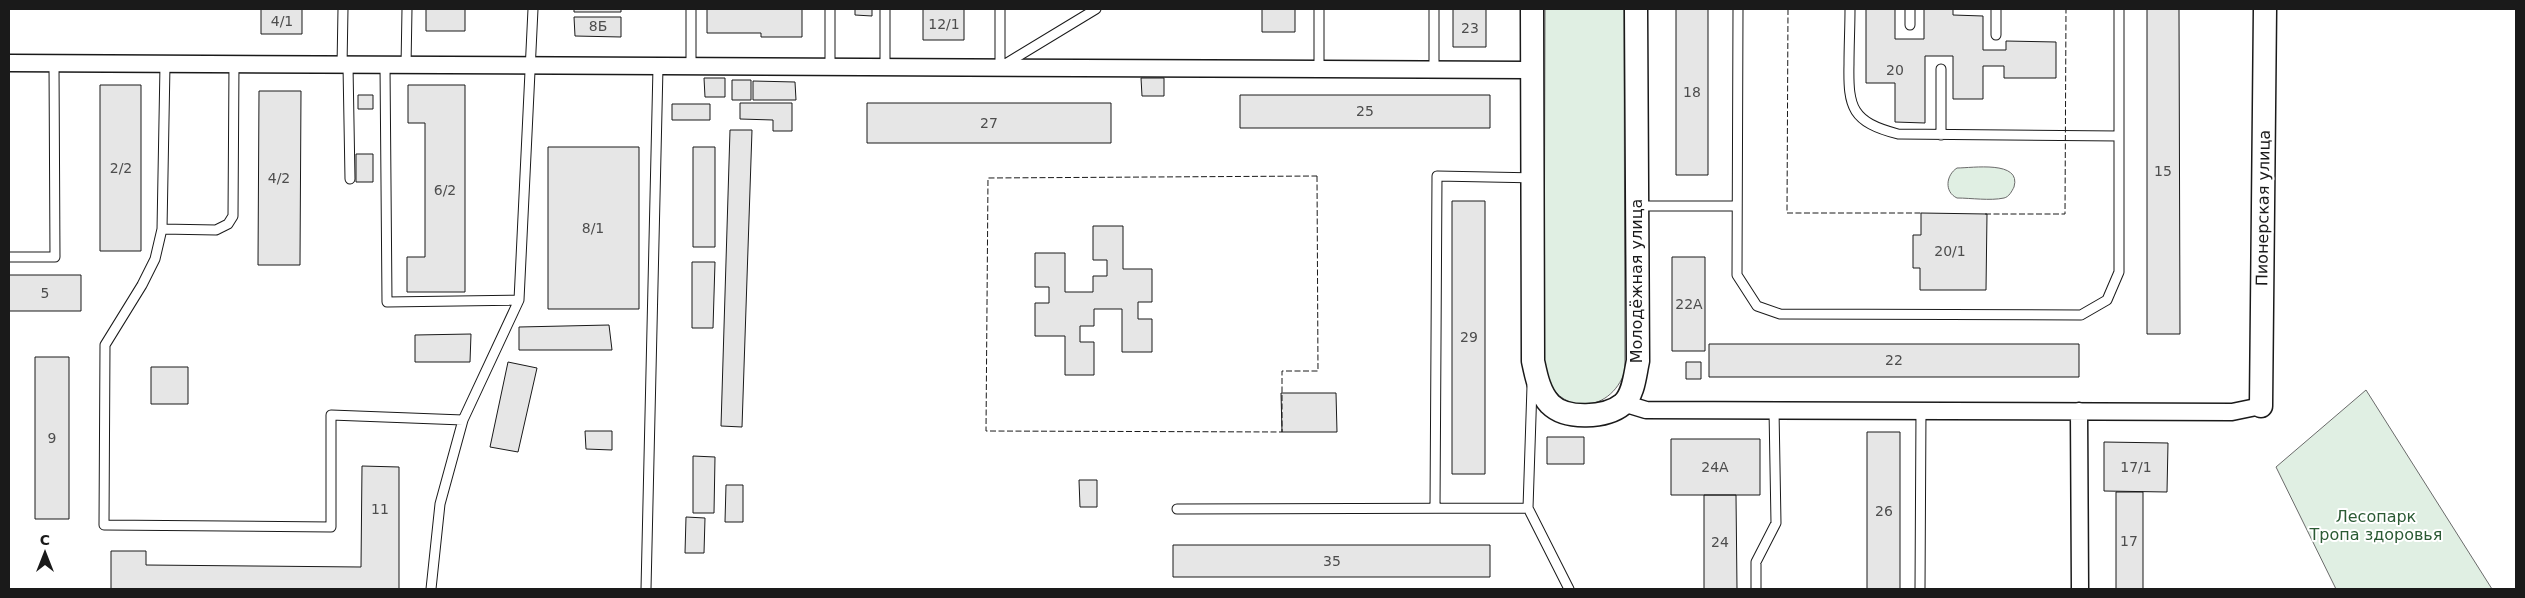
<svg xmlns="http://www.w3.org/2000/svg" width="2525" height="598" viewBox="0 0 2525 598" font-family="'DejaVu Sans',sans-serif">
<style>
.green{fill:#e0efe3;stroke:#6a6a6a}
.building{fill:#e6e6e6;stroke:#1a1a1a}
.lines{fill:none;stroke-linecap:round;stroke-linejoin:round}
.lane-casing{stroke:#1a1a1a;stroke-width:11}
.street-casing{stroke:#1a1a1a;stroke-width:19}
.secondary-casing{stroke:#1a1a1a;stroke-width:25}
.lane{stroke:#fff;stroke-width:9}
.street{stroke:#fff;stroke-width:16}
.secondary{stroke:#fff;stroke-width:22}
.fence{stroke:#1a1a1a;stroke-width:1;stroke-dasharray:6 2.5;stroke-linecap:butt}
.labels{text-anchor:middle;dominant-baseline:central;stroke-width:4;stroke-linejoin:round;paint-order:stroke}
.number-label{font-size:14px;fill:#4d4d4d}
.street-label{font-size:16px;fill:#1a1a1a;stroke:#fff}
.park-label{font-size:16px;fill:#2b5a34;stroke:#fff}
</style>
<rect width="100%" height="100%" fill="#fff"/>
<!-- green -->
<path class="green" d="M1545,9H1624L1625,371C1610,416 1555,416 1544,369Z
M1957,168C1972,168 2022,160 2014,187C2012,191 2009,197 2004,198C1990,201 1971,198 1957,198C1944,192 1946,175 1957,168Z
M2366,390L2492,589H2336L2276,467Z"/>
<!-- building -->
<path class="building" d="M261,9H302V34H261Z
M426,9H465V31H426Z
M574,9H621V12H574Z
M707,9H802V37H761V33H707Z
M855,9H872V16L855,15Z
M923,9H964V40H923Z
M1262,9H1295V32H1262Z
M1453,9H1486V47H1453Z
M1676,9H1708V175H1676Z
M1866,9H1895V39H1924V9H1953V15L1983,16V50H2006V41L2056,42V78H2004V66H1983V99H1953V56H1925V123L1895,122V83H1866Z
M2147,9H2179L2180,334H2147Z
M574,17H621V37L575,36Z
M704,78H725V97H705Z
M1141,78H1164V96H1142Z
M732,80H751V100H732Z
M753,81L795,82L796,100H753Z
M100,85H141V251H100Z
M408,85H465V292H407V257H425V123H408Z
M259,91H301L300,265H258Z
M358,95H373V109H358Z
M1240,95H1490V128H1240Z
M740,103H792V131H773V120L740,119Z
M867,103H1111V143H867Z
M672,104H710V120H672Z
M730,130H752L742,427L721,426Z
M548,147H639V309H548Z
M693,147H715V247H693Z
M356,154H373V182H356Z
M1452,201H1485V474H1452Z
M1921,213L1987,214L1986,290H1920V268H1913V235H1921Z
M1093,226H1123V269H1152V302H1138V319H1152V352H1122V309H1094V326H1080V342H1094V375H1065V336H1035V303H1049V287H1035V253H1065V292H1093V276H1107V260H1093Z
M1672,257H1705V351H1672Z
M692,262H715L713,328H692Z
M9,275H81V311H9Z
M609,325L612,350H519V327Z
M471,334L470,362H415V335Z
M1709,344H2079V377H1709Z
M35,357H69V519H35Z
M508,362L537,368L518,452L490,447Z
M1686,362H1701V379H1686Z
M151,367H188V404H151Z
M1281,393H1336L1337,432H1282Z
M585,431H612V450L586,449Z
M1867,432H1900V589H1867Z
M1547,437H1584V464H1547Z
M1671,439H1760V495H1671Z
M2104,442L2168,443L2167,492L2104,491Z
M693,456L715,457L714,513H693Z
M362,466L399,467V589H111V551H146V565L361,567Z
M1079,480H1097V507H1080Z
M726,485H743V522H725Z
M2116,492H2143V589H2116Z
M1704,495H1736L1737,589H1704Z
M686,517L705,518L704,553H685Z
M1173,545H1490V577H1173Z"/>
<g class="lines">
<defs>
<path id="lane" d="M830,9V65
M885,9V65
M1319,9V68
M1738,9L1737,275L1757,306L1780,314L2081,315L2107,300L2119,272V9
M1850,9C1850,27 1849,45 1849,64C1848,108 1852,122 1898,134L2119,136
M1910,9V25
M1996,9V35
M165,65L162,229L155,259L142,285L105,345L104,525L331,527V415L463,420L519,300L533,9
M342,66L343,9
M348,66L350,179
M385,66L387,302L519,300
M406,66L407,9
M1002,66L1096,9
M691,67V9
M1000,67V9
M1941,69V135
M1434,70V9
M1638,206H1735
M162,229L216,230L228,224L233,216L234,64
M9,257H55L54,64
M1435,508L1437,176L1532,178
M1528,508L1569,589
M1177,509L1528,508L1532,386
M431,589L440,504L463,420
M646,589L658,67
M1756,589V562L1776,523L1774,410
M1920,589L1921,410"/>
<path id="street" d="M9,63L1532,70
M1623,403L1646,410L2232,412L2261,406
M2079,411L2080,589"/>
<path id="secondary" d="M1532,9L1533,361C1536,375 1539,392 1550,404C1566,420 1606,418 1623,404C1634,394 1635,374 1638,361L1636,9
M2261,406L2265,9"/>
</defs>
<!-- lane casing -->
<use href="#lane" class="lane-casing"/>
<!-- street casing -->
<use href="#street" class="street-casing"/>
<!-- secondary casing -->
<use href="#secondary" class="secondary-casing"/>
<!-- lane -->
<use href="#lane" class="lane"/>
<!-- street -->
<use href="#street" class="street"/>
<!-- secondary -->
<use href="#secondary" class="secondary"/>
<!-- fence -->
<path class="fence" d="M1788,9L1787,213H1923
M1317,176L1318,371H1282V432L986,431L988,178Z
M1985,214H2065L2066,9"/>
</g>
<g class="labels">
<!-- number labels -->
<g class="number-label">
<text x="282" y="21">4/1</text>
<text x="944" y="24">12/1</text>
<text x="598" y="26">8Б</text>
<text x="1470" y="28">23</text>
<text x="1895" y="70">20</text>
<text x="1692" y="92">18</text>
<text x="1365" y="111">25</text>
<text x="989" y="123">27</text>
<text x="121" y="168">2/2</text>
<text x="2163" y="171">15</text>
<text x="279" y="178">4/2</text>
<text x="445" y="190">6/2</text>
<text x="593" y="228">8/1</text>
<text x="1950" y="251">20/1</text>
<text x="45" y="293">5</text>
<text x="1689" y="304">22А</text>
<text x="1469" y="337">29</text>
<text x="1894" y="360">22</text>
<text x="52" y="438">9</text>
<text x="1715" y="467">24А</text>
<text x="2136" y="467">17/1</text>
<text x="380" y="509">11</text>
<text x="1884" y="511">26</text>
<text x="2129" y="541">17</text>
<text x="1720" y="542">24</text>
<text x="1332" y="561">35</text>
</g>
<!-- street labels -->
<g class="street-label">
<text transform="translate(2263 208) rotate(-89)">Пионерская улица</text>
<text transform="translate(1636 281) rotate(-90)">Молодёжная улица</text>
</g>
<!-- park labels -->
<g class="park-label">
<text x="2376" y="516">Лесопарк<tspan x="2376" dy="18">Тропа здоровья</tspan></text>
</g>
</g>
<!-- border -->
<rect width="2525" height="598" fill="none" stroke="#1a1a1a" stroke-width="20"/>
<!-- north arrow -->
<g transform="translate(45 553)" stroke="#ffffff" stroke-width="4" paint-order="stroke">
<path d="M0-4L9 19L0 12L-9 19Z" fill="#1a1a1a"/>
<text y="-8" font-size="14" font-weight="bold" text-anchor="middle" fill="#1a1a1a">С</text>
</g>
</svg>
